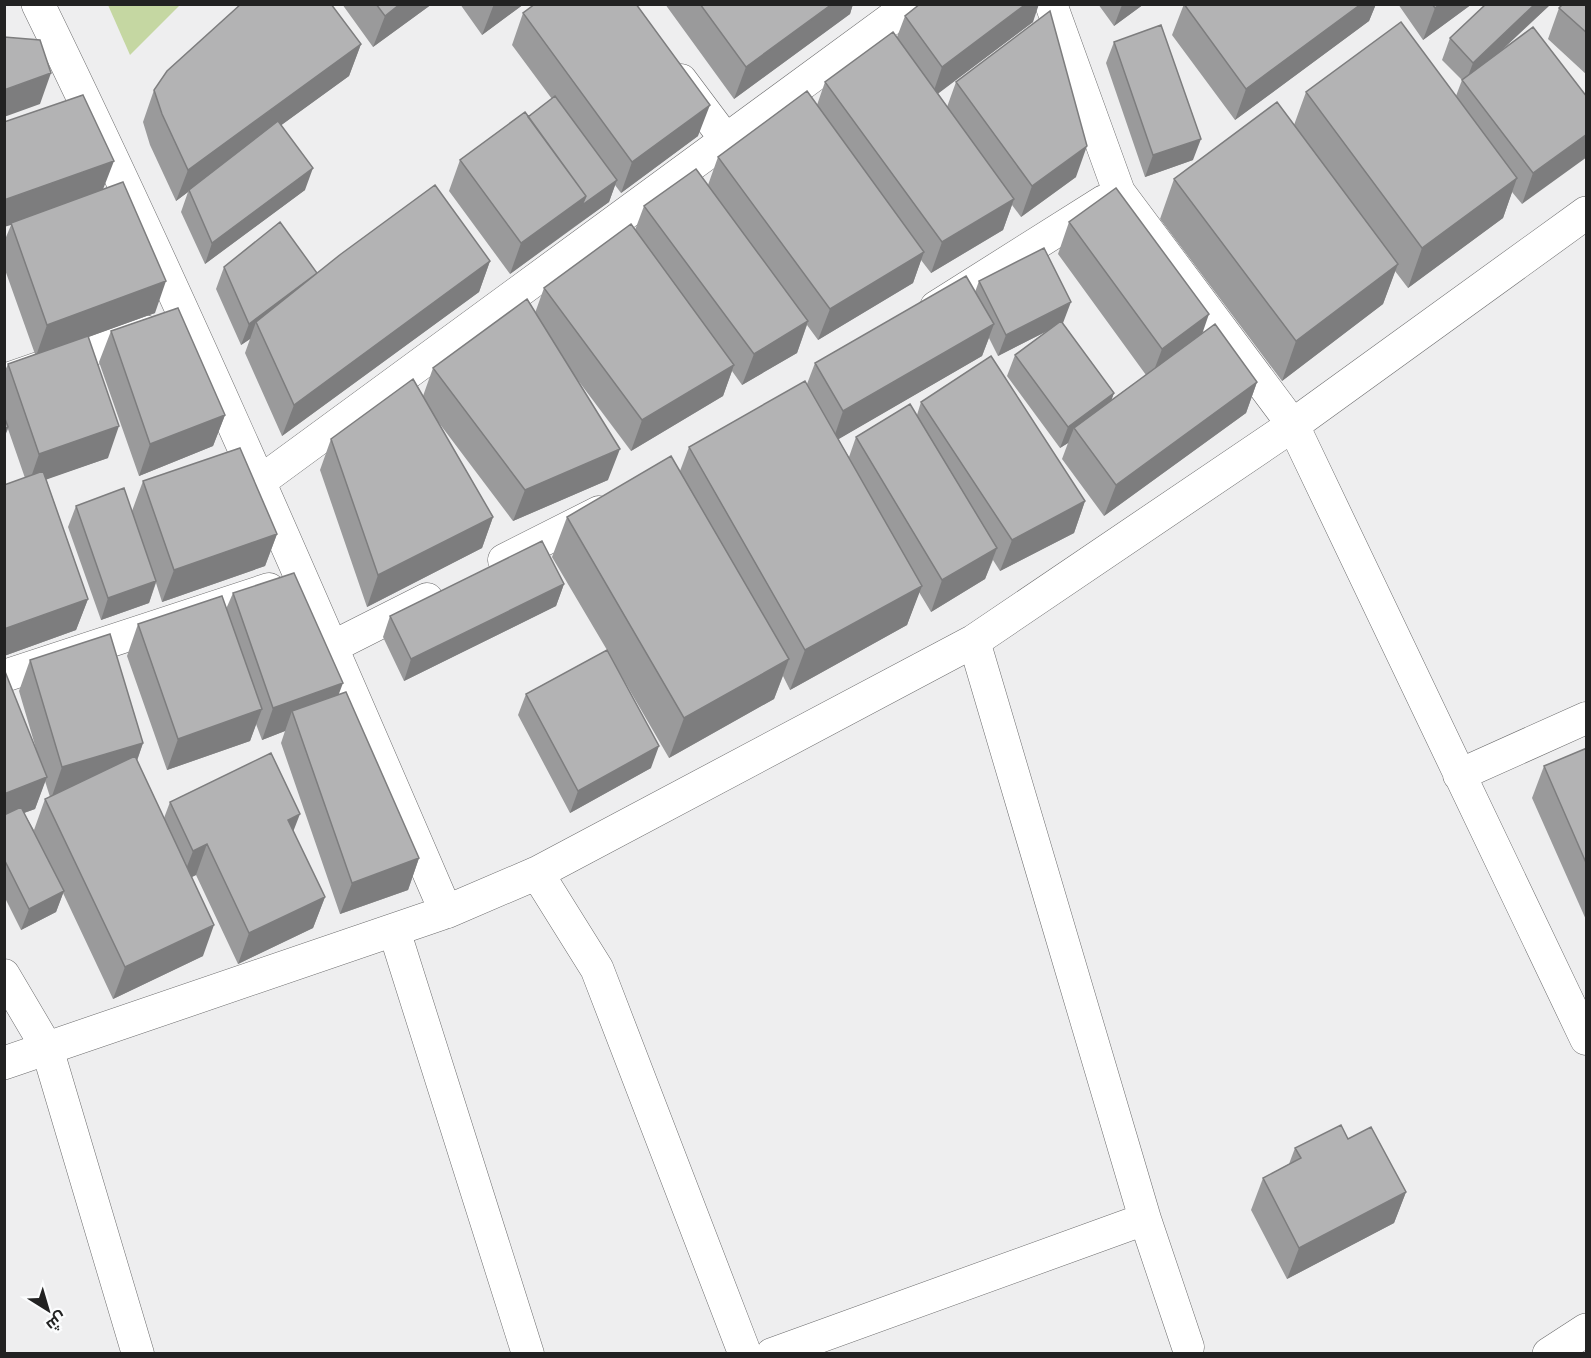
<svg xmlns="http://www.w3.org/2000/svg" width="1591" height="1358" viewBox="0 0 1591 1358" font-family="Spectral,Cairo,serif">
<style>
.green{fill:#c5d7a2}
.lines{fill:none;stroke-linecap:round;stroke-linejoin:round}
.minor-casing{stroke:#6c6c6d;stroke-width:33}
.tertiary-casing{stroke:#6c6c6d;stroke-width:34}
.minor{stroke:#fff;stroke-width:32}
.tertiary{stroke:#fff;stroke-width:33}
.wall{fill:#9a9a9b;fill-rule:evenodd}
.shaded-wall{fill:#7d7d7e}
.building{fill:#b3b3b4;stroke:#7d7d7e;stroke-width:1.5}
</style>
<rect width="100%" height="100%" fill="#eeeeef"/>
<!-- green -->
<path class="green" d="M108,5H180L130,55Z"/>
<g class="lines">
<defs>
<path id="minor" d="M1051,4L1119,192L1293,425L1586,1039
M681,80L726,140
M936,307L1104,201
M4,380L145,331
M258,483L911,4
M504,560L599,512
M974,641L1145,1219
M332,647L427,599
M4,676L269,589
M1459,775L1586,718
M394,930L528,1354
M4,975L47,1048L138,1354
M772,1354L1145,1219L1188,1347"/>
<path id="tertiary" d="M38,4C184,303 315,608 446,912
M537,873L597,969L745,1354
M4,1063L446,912L537,873L974,641L1293,425L1586,213
M1549,1354L1586,1330"/>
</defs>
<!-- minor casing -->
<use href="#minor" class="minor-casing"/>
<!-- tertiary casing -->
<use href="#tertiary" class="tertiary-casing"/>
<!-- minor -->
<use href="#minor" class="minor"/>
<!-- tertiary -->
<use href="#tertiary" class="tertiary"/>
</g>
<!-- wall -->
<path class="wall" d="M342,4H432L373,47Z
M460,4H524L482,35Z
M665,4H853L850,14L734,99Z
M1098,4H1144L1114,26Z
M1184,4H1376L1369,21L1235,120L1172,35Z
M1398,4H1472L1423,40Z
M1486,4H1551L1501,51L1587,97L1522,204L1512,192L1503,218L1408,288L1395,271L1383,304L1282,381L1160,219L1174,179L1294,125L1306,92L1456,96L1462,80L1442,60L1450,38Z
M1587,4V75L1548,39L1559,8Z
M523,13L698,136L621,193L615,185L609,202L510,274L449,191L460,160L528,117L552,99L512,45Z
M905,16L1033,22L938,93L947,107L956,82L1076,177L1021,217L1012,205L1003,230L931,273L921,260L913,283L818,340L807,325L797,353L742,385L732,371L723,396L631,451L574,375L608,480L513,521L436,419L493,517L482,548L367,607L320,470L331,439L423,396L433,368L535,313L544,288L635,230L644,206L708,185L718,157L817,105L825,82L897,37Z
M1114,42L1193,160L1145,177L1106,63Z
M361,44L349,76L281,125L305,190L205,264L181,212L188,192L176,201L150,145L143,122L154,90Z
M4,122L103,189L155,313L88,337L108,458L46,479L88,599L76,630L4,656V485L25,478L8,429L4,438V373L8,364L35,354L4,267V242L11,225Z
M1069,222L1202,334L1257,382L1246,413L1104,516L1062,459L1068,443L1060,448L1007,376L1015,355L1047,331L998,356L989,338L982,356L838,439L849,457L856,437L917,415L921,402L1085,501L1074,533L1000,571L993,560L985,579L931,612L919,592L907,625L790,690L783,676L774,699L669,758L615,665L651,768L570,813L518,715L526,694L607,650L552,557L567,517L680,471L689,447L807,384L815,363L975,292L979,281L1062,324L1114,393L1111,400L1146,375L1058,254Z
M490,261L479,292L282,436L245,353L250,339L241,345L216,289L224,267L317,273Z
M111,331L225,415L213,446L139,476L99,362Z
M143,481L277,534L265,566L162,602L156,583L149,603L101,620L68,527L76,506L132,511Z
M564,584L556,606L404,681L383,637L390,616Z
M233,593L338,695L419,858L408,890L340,914L281,743L285,731L262,740L256,724L250,741L167,770L127,656L138,624L226,609Z
M30,660L143,743L137,761L164,818L170,802L293,832L325,897L313,928L238,964L196,875L192,877L203,956L113,999L63,893L56,912L21,930L4,896V669L37,752L19,691ZM45,781L50,797L45,799L34,830L24,813L35,809Z
M1587,748V922L1532,798L1544,766Z
M1348,1139L1406,1192L1394,1223L1287,1279L1251,1210L1263,1178L1289,1164L1295,1148Z"/>
<!-- shaded-wall -->
<path class="shaded-wall" d="M400,4H432L373,47L385,16Z
M494,4H524L482,35Z
M832,4H853L850,14L734,99L746,67Z
M1026,4H1039L1033,22L931,99L942,67Z
M1144,4L1114,26L1122,5Z
M1361,4H1376L1369,21L1235,120L1246,89Z
M1440,4H1472L1423,40L1435,8Z
M1535,4H1551L1465,84L1473,63Z
M361,44L349,76L189,192V190L188,192L176,201L188,170Z
M51,73L40,104L4,117V90Z
M710,105L698,136L621,193L632,162Z
M1587,134V157L1522,204L1533,173Z
M1201,139L1193,160L1145,177L1153,155Z
M1087,146L1076,177L1021,217L1032,186Z
M114,161L102,192L11,223V225L4,227V200Z
M313,168L305,190L205,264L212,243Z
M1517,178L1503,218L1408,288L1422,248Z
M617,180L609,202L574,227L582,205Z
M586,196L574,227L510,274L521,243Z
M1014,199L1003,230L931,273L942,242Z
M924,252L913,283L818,340L830,309Z
M490,261L479,292L282,436L294,405Z
M1398,264L1383,304L1282,381L1296,341Z
M317,273L309,294L256,322L250,339L241,345L249,324Z
M166,281L155,313L36,356L47,325Z
M1071,302L1063,323L998,356L1006,335Z
M1209,314L1198,346L1150,381L1162,349Z
M808,321L797,353L742,385L754,354Z
M994,324L982,356L832,443L843,411Z
M734,365L723,396L631,451L642,420Z
M1257,382L1246,413L1104,516L1116,485Z
M1114,393L1106,415L1074,428L1068,443L1060,448L1068,427Z
M225,415L213,446L139,476L150,444Z
M119,426L108,458L28,486L39,454Z
M8,427L4,438V429Z
M620,449L608,480L513,521L525,490Z
M1085,501L1074,533L1000,571L1012,540Z
M493,517L482,548L367,607L378,575Z
M277,534L265,566L162,602L174,570Z
M997,548L985,579L931,612L942,580Z
M156,581L149,603L101,620L108,598Z
M564,584L556,606L404,681L411,659Z
M922,586L907,625L790,690L805,650Z
M88,599L76,630L4,656V629Z
M789,659L774,699L669,758L684,718Z
M343,683L331,715L292,711L285,731L262,740L273,708Z
M262,709L250,741L167,770L178,739Z
M143,743L132,774L51,799L62,767Z
M659,746L651,768L570,813L578,791Z
M47,777L35,809L4,820V794Z
M300,814L288,845V820Z
M207,844L196,875L181,882L193,851Z
M419,858L408,890L340,914L352,883Z
M64,891L56,912L21,930L29,909Z
M325,897L313,928L238,964L249,933Z
M214,925L203,956L113,999L125,967Z
M1406,1192L1394,1223L1287,1279L1299,1248Z"/>
<!-- building -->
<path class="building" d="M241,4H331L361,44L188,170L162,114L154,90L167,71Z
M376,4H400L385,16Z
M535,4H636L710,105L632,162L523,13Z
M700,4H832L746,67Z
M920,4H1026L942,67L905,16Z
M1184,4H1361L1246,89Z
M1432,4H1440L1435,8Z
M1486,4H1535L1473,63L1450,38Z
M1563,4H1587V33L1559,8Z
M1050,11L1087,146L1032,186L956,82Z
M1401,22L1517,178L1422,248L1306,92Z
M1161,25L1201,139L1153,155L1114,42Z
M1533,27L1587,97V134L1533,173L1462,80Z
M893,32L1014,199L942,242L825,82Z
M4,37L40,40L51,73L4,90Z
M807,91L924,252L830,309L718,157Z
M83,95L114,161L4,200V122Z
M555,96L617,180L582,205L586,196L528,117Z
M1277,102L1398,264L1296,341L1174,179Z
M525,112L586,196L521,243L460,160Z
M278,121L313,168L212,243L189,190Z
M696,169L808,321L754,354L644,206Z
M123,182L166,281L47,325L11,223Z
M435,185L490,261L294,405L256,322L341,254Z
M1116,188L1209,314L1162,349L1069,222Z
M280,222L317,273L249,324L224,267Z
M631,224L734,365L642,420L544,288Z
M1044,248L1071,302L1006,335L979,281Z
M966,276L994,324L843,411L815,363Z
M527,299L620,449L525,490L433,368Z
M178,308L225,415L150,444L111,331Z
M1061,321L1114,393L1068,427L1015,355Z
M1215,324L1257,382L1116,485L1074,428Z
M88,336L119,426L39,454L8,364Z
M991,356L1085,501L1012,540L921,402Z
M413,379L493,517L378,575L331,439Z
M805,381L922,586L805,650L689,447Z
M910,404L997,548L942,580L856,437Z
M4,416L8,427L4,429Z
M240,448L277,534L174,570L143,481Z
M671,456L789,659L684,718L567,517Z
M43,471L88,599L4,629V485Z
M124,488L156,581L108,598L76,506Z
M542,541L564,584L411,659L390,616Z
M294,573L343,683L273,708L233,593Z
M222,596L262,709L178,739L138,624Z
M110,634L143,743L62,767L30,660Z
M607,650L659,746L578,791L526,694Z
M4,669L47,777L4,794Z
M346,692L419,858L352,883L292,711Z
M1587,748V865L1544,766Z
M271,753L300,814L288,820L325,897L249,933L207,844L193,851L170,802Z
M135,756L214,925L125,967L45,799Z
M21,807L64,891L29,909L4,859V815Z
M1341,1125L1348,1139L1371,1127L1406,1192L1299,1248L1263,1178L1301,1158L1295,1148Z"/>
<!-- border -->
<rect width="1591" height="1358" fill="none" stroke="#222222" stroke-width="12"/>
<!-- north arrow -->
<g transform="translate(48 1310) rotate(143)" stroke="#fbfcfd" stroke-width="4.5" paint-order="stroke">
<path d="M0-4.5L10 22L0 15L-10 22Z" fill="#222222"/>
<text y="-9" font-size="16" font-weight="bold" text-anchor="middle" fill="#222222">ش</text>
</g>
</svg>
